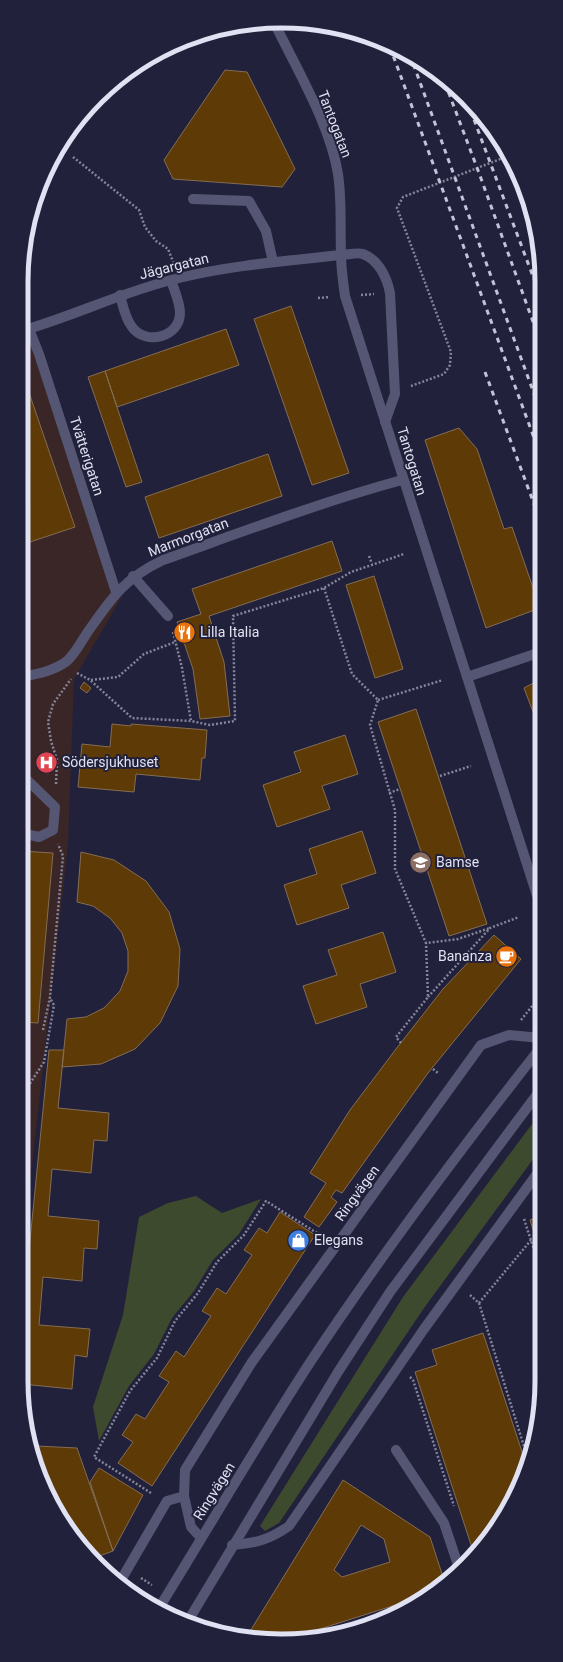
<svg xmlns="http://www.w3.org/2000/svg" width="563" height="1662" viewBox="0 0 563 1662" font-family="Roboto,sans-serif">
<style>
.medical{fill:#3a2626}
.green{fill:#3e4a2e}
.building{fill:#5d3a06;stroke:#846d53;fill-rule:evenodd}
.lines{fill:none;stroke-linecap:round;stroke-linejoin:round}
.path{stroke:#84849a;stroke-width:2.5;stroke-dasharray:2 2;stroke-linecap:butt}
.lane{stroke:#555673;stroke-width:10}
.street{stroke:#555673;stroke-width:10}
.secondary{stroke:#555673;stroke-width:10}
.rail{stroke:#c2c3d6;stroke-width:3;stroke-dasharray:5 5;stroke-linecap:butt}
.labels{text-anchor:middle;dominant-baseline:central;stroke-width:4;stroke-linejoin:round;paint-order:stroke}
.street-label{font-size:14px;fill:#e0e1f2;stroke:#22213b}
.poi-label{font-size:14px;fill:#e0e1f2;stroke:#22213b;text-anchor:start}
.rim{fill:none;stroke:#e0e1f2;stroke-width:5}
</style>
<rect width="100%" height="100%" fill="#22213b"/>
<!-- medical -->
<path class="medical" d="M29,328L121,598L74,679L68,845L21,1264V331Z"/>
<!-- green -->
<path class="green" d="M541,1112L542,1147L424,1308L279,1523L265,1531L260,1526L403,1297Z
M196,1196L222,1213L261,1199L239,1234L213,1260L194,1291L172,1318L154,1354L129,1386L99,1441L93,1407L123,1315L139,1217L168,1203Z"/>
<!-- building -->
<path class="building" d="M225,70L247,72L271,120L295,169L282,187L173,179L164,160Z
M291,306L349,473L312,485L254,319Z
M226,329L239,365L117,407L105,371Z
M105,371L142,482L126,487L88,377Z
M24,378L75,527L21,545V379Z
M459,428L477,449L504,529L512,527L540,608L486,628L425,440Z
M268,454L282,496L159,538L145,497Z
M332,541L342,571L209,616L224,662L230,716L200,719L193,669L177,622L201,614L192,589Z
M374,576L403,669L375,678L346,585Z
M541,679V733L524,688Z
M84,682L91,688L87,693L80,688Z
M416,709L487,924L449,936L378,722Z
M112,724L131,726V724L207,730L205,758H202L200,780L136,774L134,792L78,787L82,744L110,747Z
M345,735L358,774L322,786L330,809L277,827L263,785L301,772L294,752Z
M362,831L376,873L341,885L349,908L297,925L284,885L317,874L309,849Z
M21,851L53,853L38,1023L21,1022V1029Z
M81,852L114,860L146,881L169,912L180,949L178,986L160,1023L135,1049L101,1064L62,1067L67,1019L86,1017L104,1008L120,991L128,971V951L122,933L110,918L93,906L77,902Z
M383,932L396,972L360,984L367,1007L316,1024L303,986L337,975L328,950Z
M494,935L521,959L428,1073L342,1193L336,1190L331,1197L337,1202L319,1227L304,1217L326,1183L310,1173L350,1110L396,1049L443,989Z
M49,1050H64L58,1108L109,1113L107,1141L94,1140L91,1173L52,1169L48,1216L99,1221L97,1249L84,1248L82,1281L43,1277L39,1325L90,1329L87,1357L75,1355L72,1389L22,1384L21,1380V1340L23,1311Z
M280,1212L315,1235L152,1486L118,1463L133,1442L122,1435L136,1414L145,1419L169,1382L159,1376L176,1351L184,1357L211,1316L202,1311L217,1288L226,1294L252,1255L244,1250L259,1228L267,1233Z
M542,1216V1258L530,1220Z
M483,1333L526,1464L498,1525L473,1551L415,1372L437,1365L432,1350Z
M37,1446L77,1448L113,1551L94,1558L86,1552L58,1507Z
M99,1468L143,1495L113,1551L90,1482Z
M343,1480L430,1537L444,1580L430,1594L301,1635L253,1638L249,1633ZM361,1525L384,1539L390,1562L342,1577L334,1570Z"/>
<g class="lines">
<!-- path -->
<path class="path" d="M73,157L139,210L145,227L156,241L168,249L174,264
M361,295L374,294
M318,298L330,297
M411,386L444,374L450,365L451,352L397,208L403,197L508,156
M369,556L372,564
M324,588L352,674L378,700L370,725L395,810V869L426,943L458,939L490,928
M173,632L182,668L191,721
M77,673L90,680L132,718L191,721L210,725L235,721L233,616L324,588L351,572L404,554
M91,680L118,677L144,654L175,642
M378,700L443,680
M440,776L471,766
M56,784L57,760L51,741L48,722L53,704L71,679
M389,793L400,789
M428,997L490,928L519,917
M535,1002L541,1007
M521,1020L541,995
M43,1030L50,997L63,856L58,844
M401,1043L396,1037L428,997L426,943
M433,1069L438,1073
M21,1097L44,1062L54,1005L50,998
M524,1219L542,1274
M470,1295L479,1303L528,1459
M479,1303L531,1240
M410,1377L413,1380L454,1506
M151,1493L94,1457L130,1391L157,1358L175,1321L198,1293L217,1262L244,1235L266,1201L320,1235
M141,1578L152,1585"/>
<!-- lane -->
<path class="lane" d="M55,155L95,103L106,95
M193,199L249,201L266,231L273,262
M341,255C347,255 357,252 363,254C379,260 387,278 390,293L395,394L385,422
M120,295C123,306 125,318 132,327C146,346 180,337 180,313C180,302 174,290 171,280
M133,576L168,616
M467,677L535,654
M21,774L55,807L53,830L39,837L21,833
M396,1450L444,1523L458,1565"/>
<!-- street -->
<path class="street" d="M274,22C296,68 330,124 338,174C342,200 340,227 341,254C341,268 343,282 345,296L541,908
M29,329L39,354L116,592
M21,331C74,316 124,291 179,278C232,265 287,261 341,255
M21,677C37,674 54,671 67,661C75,654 81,642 87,633C111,599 123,579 163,560C242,532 321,502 402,480
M201,1538L191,1527L184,1496L185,1470L252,1362L481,1045L509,1035L541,1038
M232,1545C256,1543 269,1540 289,1526L424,1329L542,1167
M121,1580L167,1501L184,1496"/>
<!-- secondary -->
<path class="secondary" d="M159,1608C209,1527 257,1444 309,1364C381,1255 460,1150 541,1047
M188,1621L338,1372L390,1292L541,1089"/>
<!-- rail -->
<path class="rail" d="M390,47L540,454
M410,55L540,410
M445,83L479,173L540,341
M467,101L540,295
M485,372L540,520"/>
</g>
<!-- icons -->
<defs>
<symbol id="restaurant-disc" viewBox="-11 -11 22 22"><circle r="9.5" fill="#e8710a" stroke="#22213b"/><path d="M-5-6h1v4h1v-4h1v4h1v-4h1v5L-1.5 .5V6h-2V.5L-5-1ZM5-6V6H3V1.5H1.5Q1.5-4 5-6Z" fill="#fff"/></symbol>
<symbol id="hospital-disc" viewBox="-11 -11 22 22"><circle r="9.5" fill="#e0444e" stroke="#22213b"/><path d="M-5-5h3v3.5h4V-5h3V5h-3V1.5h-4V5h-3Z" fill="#fff"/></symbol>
<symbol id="school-disc" viewBox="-11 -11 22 22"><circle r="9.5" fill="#8d6e63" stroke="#22213b"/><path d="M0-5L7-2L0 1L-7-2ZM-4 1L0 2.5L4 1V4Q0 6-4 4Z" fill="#fff"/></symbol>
<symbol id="cafe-disc" viewBox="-11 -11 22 22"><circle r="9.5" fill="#e8710a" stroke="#22213b"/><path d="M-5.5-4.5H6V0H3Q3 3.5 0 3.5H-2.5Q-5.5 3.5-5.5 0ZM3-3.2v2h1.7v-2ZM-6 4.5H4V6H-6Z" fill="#fff"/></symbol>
<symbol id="shop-disc" viewBox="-11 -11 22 22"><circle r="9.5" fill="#3f7fe0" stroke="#22213b"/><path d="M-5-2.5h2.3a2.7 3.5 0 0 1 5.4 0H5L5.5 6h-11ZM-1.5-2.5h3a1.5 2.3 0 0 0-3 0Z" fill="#fff"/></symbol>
</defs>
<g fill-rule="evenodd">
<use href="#restaurant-disc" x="172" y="620" width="25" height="25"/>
<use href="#hospital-disc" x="34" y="750" width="25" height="25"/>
<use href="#school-disc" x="408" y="850" width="25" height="25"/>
<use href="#cafe-disc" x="494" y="944" width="25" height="25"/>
<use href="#shop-disc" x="286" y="1228" width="25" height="25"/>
</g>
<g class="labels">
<!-- street labels -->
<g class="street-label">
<text transform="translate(335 124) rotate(69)">Tantogatan</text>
<text transform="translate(174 266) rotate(-14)">Jägargatan</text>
<text transform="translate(87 456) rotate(72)">Tvätterigatan</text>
<text transform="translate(412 461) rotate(73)">Tantogatan</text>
<text transform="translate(188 537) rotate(-21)">Marmorgatan</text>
<text transform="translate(357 1193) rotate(-54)">Ringvägen</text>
<text transform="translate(214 1491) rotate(-58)">Ringvägen</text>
</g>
<!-- poi labels -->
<g class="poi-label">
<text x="200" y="632">Lilla Italia</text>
<text x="62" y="762">Södersjukhuset</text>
<text x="436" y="862">Bamse</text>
<text x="492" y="956" text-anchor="end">Bananza</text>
<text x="314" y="1240">Elegans</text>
</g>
</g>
<!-- crop -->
<path d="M0 0H563V1662H0ZM281 28H282A253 253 0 0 1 535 281V1381A253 253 0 0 1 282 1634H281A253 253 0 0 1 28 1381V281A253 253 0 0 1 281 28Z" fill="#22213b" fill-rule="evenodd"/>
<path class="rim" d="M281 28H282A253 253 0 0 1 535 281V1381A253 253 0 0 1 282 1634H281A253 253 0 0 1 28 1381V281A253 253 0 0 1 281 28Z"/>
</svg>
